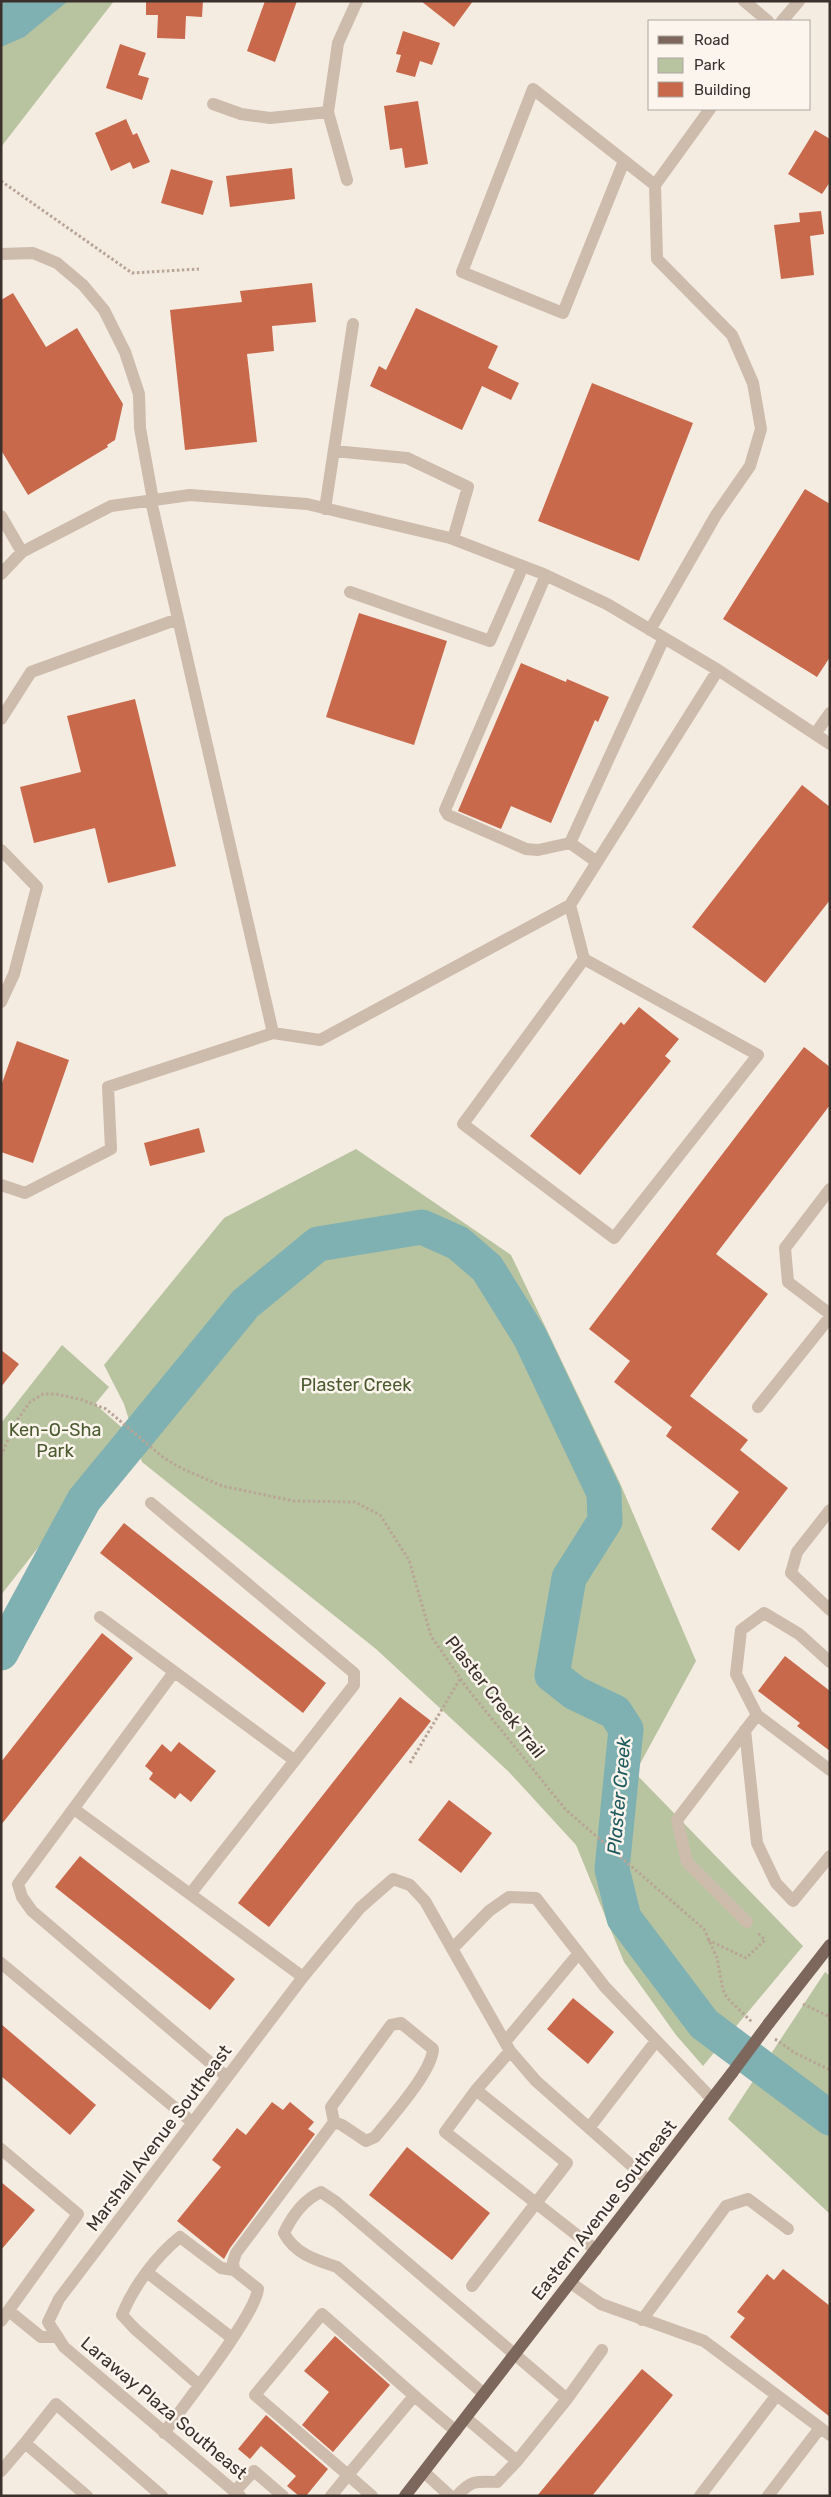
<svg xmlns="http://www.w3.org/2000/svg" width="831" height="2497" viewBox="0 0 831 2497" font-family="Rubik,sans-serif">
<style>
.green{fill:#b8c4a0}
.water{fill:#7fb0b2}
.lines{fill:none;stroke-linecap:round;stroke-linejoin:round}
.river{stroke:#7fb0b2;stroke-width:35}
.building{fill:#c8694b}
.path{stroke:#b9a596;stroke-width:3;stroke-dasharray:2.5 2.5;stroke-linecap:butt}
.minor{stroke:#cdbbac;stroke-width:12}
.major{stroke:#7d675c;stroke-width:12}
.major-bridge{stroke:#7d675c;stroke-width:12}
.labels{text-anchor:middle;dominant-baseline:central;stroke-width:5;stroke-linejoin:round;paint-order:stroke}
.park-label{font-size:18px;fill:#4a5a2e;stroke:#fbf5ee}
.street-label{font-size:18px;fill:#3b302b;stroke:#fbf5ee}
.water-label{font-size:19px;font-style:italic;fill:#1f5a5e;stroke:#fbf5ee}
</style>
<rect width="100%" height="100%" fill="#f4ebe1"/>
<!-- green -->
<path class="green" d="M1,1H114L1,147Z
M356,1149L511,1255L620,1483L696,1661L635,1773L803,1946L703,2066L676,2035L624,1962L576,1845L509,1772L376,1649L142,1462L124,1404L104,1365L224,1218Z
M62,1345L109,1387L95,1404L128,1433L1,1595V1423Z
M825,1972L830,1976V2214L728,2119Z"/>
<!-- water -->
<path class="water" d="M1,1H68L24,37L1,47Z"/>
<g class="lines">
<!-- river -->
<path class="river" d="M1,1653L84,1500L245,1304L318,1244L422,1227L458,1243L487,1268L530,1337L604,1493L605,1521L569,1578L552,1675L575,1693L615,1712L626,1729L612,1869L624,1918L704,2024L830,2118"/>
</g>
<!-- building -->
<path class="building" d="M146,1H203L202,17L186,16L185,39L157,38L158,15H146Z
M265,1H297L275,62L247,51Z
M421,1H473L454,27Z
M403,31L440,43L432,65L420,61L415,77L396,72L401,55L396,54Z
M120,44L146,53L138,75L149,78L142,100L106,88Z
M418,101L428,164L405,168L402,148L390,150L384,106Z
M126,119L133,135L137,133L150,162L133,169L130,162L111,171L95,133Z
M815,130L830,139V182L822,194L788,174Z
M292,168L295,199L230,207L226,176Z
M171,169L213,181L203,215L161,203Z
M821,211L824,234L810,236L814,275L781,279L774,225L800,222L799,213Z
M312,283L316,322L272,326L274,351L247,354L257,442L185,450L170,310L242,302L240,291Z
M13,293L46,347L77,328L123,404L115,440L107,445L108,447L28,495L1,450V300Z
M416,308L498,346L488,368L519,383L511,400L482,386L462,430L370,386L379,366L386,370Z
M592,383L693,423L639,561L538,521Z
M805,489L830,504V657L817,677L723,619Z
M359,613L447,641L414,745L326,717Z
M521,663L566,682L567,679L609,697L598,722L595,720L551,823L511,806L501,829L458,811Z
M135,699L176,866L108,883L95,828L34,843L20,787L81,772L67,716Z
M802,785L830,807V900L765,983L692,927Z
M639,1007L679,1039L665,1056L671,1061L580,1175L530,1136L621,1022L624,1025Z
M17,1041L69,1060L33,1163L1,1152V1086Z
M804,1047L830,1067V1105L716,1254L768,1294L690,1396L748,1440L740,1450L788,1488L739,1551L711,1529L739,1492L666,1436L672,1427L614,1382L630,1361L589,1329Z
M199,1128L205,1152L150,1166L144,1143Z
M1,1350L19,1364L1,1387Z
M124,1523L326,1683L303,1713L100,1553Z
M102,1633L133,1658L1,1825V1762Z
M785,1656L830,1691V1751L797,1726L800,1723L758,1691Z
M400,1697L431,1721L269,1927L238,1903Z
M179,1742L216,1771L191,1802L180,1793L175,1799L149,1779L153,1773L145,1766L162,1744L171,1752Z
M449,1800L492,1833L461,1873L418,1840Z
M80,1856L235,1979L210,2010L55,1887Z
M573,1998L614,2032L588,2064L547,2029Z
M1,2024L96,2105L70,2135L1,2076Z
M272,2102L283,2110L290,2102L314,2122L308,2129L315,2134L230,2248L224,2259L177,2221L221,2167L212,2160L237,2128L246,2135Z
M407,2147L490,2213L452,2260L369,2195Z
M1,2182L35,2210L1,2250Z
M783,2269L830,2306V2417L730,2337L745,2318L737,2312L767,2274L774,2280Z
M335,2336L390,2385L333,2452L302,2425L329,2392L304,2371Z
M642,2369L673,2395L592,2496H537Z
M266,2415L328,2469L306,2496H299L287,2486L296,2476L261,2446L250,2459L238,2449Z"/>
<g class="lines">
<!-- path -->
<path class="path" d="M1,181L132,273L199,269
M1,1456L15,1423L30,1402L43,1394H56L82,1400L106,1409L164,1458L183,1469L222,1486L294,1501L355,1502L380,1515L409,1560L431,1636L467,1688L566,1810L704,1929L717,1958L723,1990L727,1998L752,2022
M410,1763L460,1679
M708,1940L746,1958L765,1940L758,1933
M803,2004L830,2017
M775,2039L795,2053L830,2070"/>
<!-- minor -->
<path class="minor" d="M744,1L768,21
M782,21L799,1
M213,104L241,114L270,118L328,112
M624,161L563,313L462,272L533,89L655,185
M347,180L328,112L338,43L357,1
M1,254L33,253L57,263L83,285L104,310L125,352L139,394L140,428L153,500
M334,451L407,458L468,487L453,539
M325,509L353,324
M1,516L22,552
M1,574L22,552L111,506L190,495L307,504L450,538L541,573L607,604L718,670L830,744
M546,575L445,810L448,815L526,849L538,850L570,843
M350,592L490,641L523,566
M650,630L716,515L750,466L761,429L753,383L732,335L657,259L655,185L710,109
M1,719L31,672L178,619
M815,734L830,713
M1,850L37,887L14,974L1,1002
M597,862L570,843L664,638
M570,905L584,959L758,1055L614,1238L463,1124L584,959
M273,1033L320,1040L570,905L718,670
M1,1185L25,1193L111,1149L108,1087L273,1033L151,501
M830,1189L785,1248L788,1282L830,1314
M758,1407L830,1317
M151,1503L354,1673V1685L191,1893
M830,1510L797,1552L791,1573L830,1610
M100,1617L294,1760
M830,1662L799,1634L764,1613L741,1630L736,1674L757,1715L830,1770
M174,1672L18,1884L22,1897L32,1911L227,2077
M745,1730L757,1843L776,1883L793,1901L830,1856
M74,1809L303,1977
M747,1922L687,1862L677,1820L757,1715
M452,1949L489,1911L509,1897L536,1898L605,1987L712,2099
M1,1963L192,2122
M505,2042L579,1953
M476,2090L567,2163L536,2203L445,2132Z
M476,2090L510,2051
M589,2128L656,2041
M1,2149L78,2214L1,2321
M148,2273L232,2338
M571,2283L601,2304L704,2341L830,2435
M472,2286L536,2203L596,2250
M9,2311L41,2337H58
M642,2320L726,2206L748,2199L788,2229
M198,2384L135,2329L122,2315C133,2287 157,2255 180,2237L221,2268L234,2270
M567,2399L602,2350
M466,2418L517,2461L567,2399L336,2202L321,2192C303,2200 292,2216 284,2233C295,2254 316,2260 337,2267L484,2394
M164,2433C184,2405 255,2316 258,2289L234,2270L233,2262L236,2253L334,2122L342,2125L366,2141L375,2137C391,2117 432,2072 433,2049L401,2023L391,2025L331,2107L334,2122
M25,2443L56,2404L162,2496
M1,2471L25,2443L87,2496
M424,2472L450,2496
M235,2491L254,2471L283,2496
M240,2496L64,2347L48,2322L59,2299L303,1977L360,1908L393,1879L410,1885L425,1901L510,2051L536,2081L649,2181
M331,2496L348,2475L255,2395L322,2314C367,2353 410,2394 456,2431
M372,2496L348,2475L414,2396
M457,2496C471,2480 477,2481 497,2482L517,2461
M700,2496L776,2396
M768,2496L820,2428"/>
<!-- major -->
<path class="major" d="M769,2023L830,1945
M405,2496L732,2073"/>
<!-- major-bridge -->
<path class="major-bridge" d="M732,2073L769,2023"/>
</g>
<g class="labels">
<!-- park labels -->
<g class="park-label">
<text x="356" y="1385">Plaster Creek</text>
<text x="55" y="1430">Ken-O-Sha<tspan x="55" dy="21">Park</tspan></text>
</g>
<!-- street labels -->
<g class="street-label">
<text transform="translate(495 1697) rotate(52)">Plaster Creek Trail</text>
<text transform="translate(159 2138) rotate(-53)">Marshall Avenue Southeast</text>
<text transform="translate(604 2210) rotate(-52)">Eastern Avenue Southeast</text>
<text transform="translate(164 2408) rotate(40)">Laraway Plaza Southeast</text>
</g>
<!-- water labels -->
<g class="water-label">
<text transform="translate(619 1796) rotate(-85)">Plaster Creek</text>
</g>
</g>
<!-- border -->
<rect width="831" height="2497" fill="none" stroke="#3b302b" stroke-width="5"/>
<!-- legend -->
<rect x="648" y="20" width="162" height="90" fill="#fbf5ee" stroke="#aea6a0"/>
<rect x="658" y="36" width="25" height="8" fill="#7d675c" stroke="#aea6a0"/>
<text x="694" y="45" font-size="15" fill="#3b302b">Road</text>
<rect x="658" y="58" width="25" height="15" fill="#b8c4a0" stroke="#aea6a0"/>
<text x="694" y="70" font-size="15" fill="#3b302b">Park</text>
<rect x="658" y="82" width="25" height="15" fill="#c8694b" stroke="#aea6a0"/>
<text x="694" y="95" font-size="15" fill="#3b302b">Building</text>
</svg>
